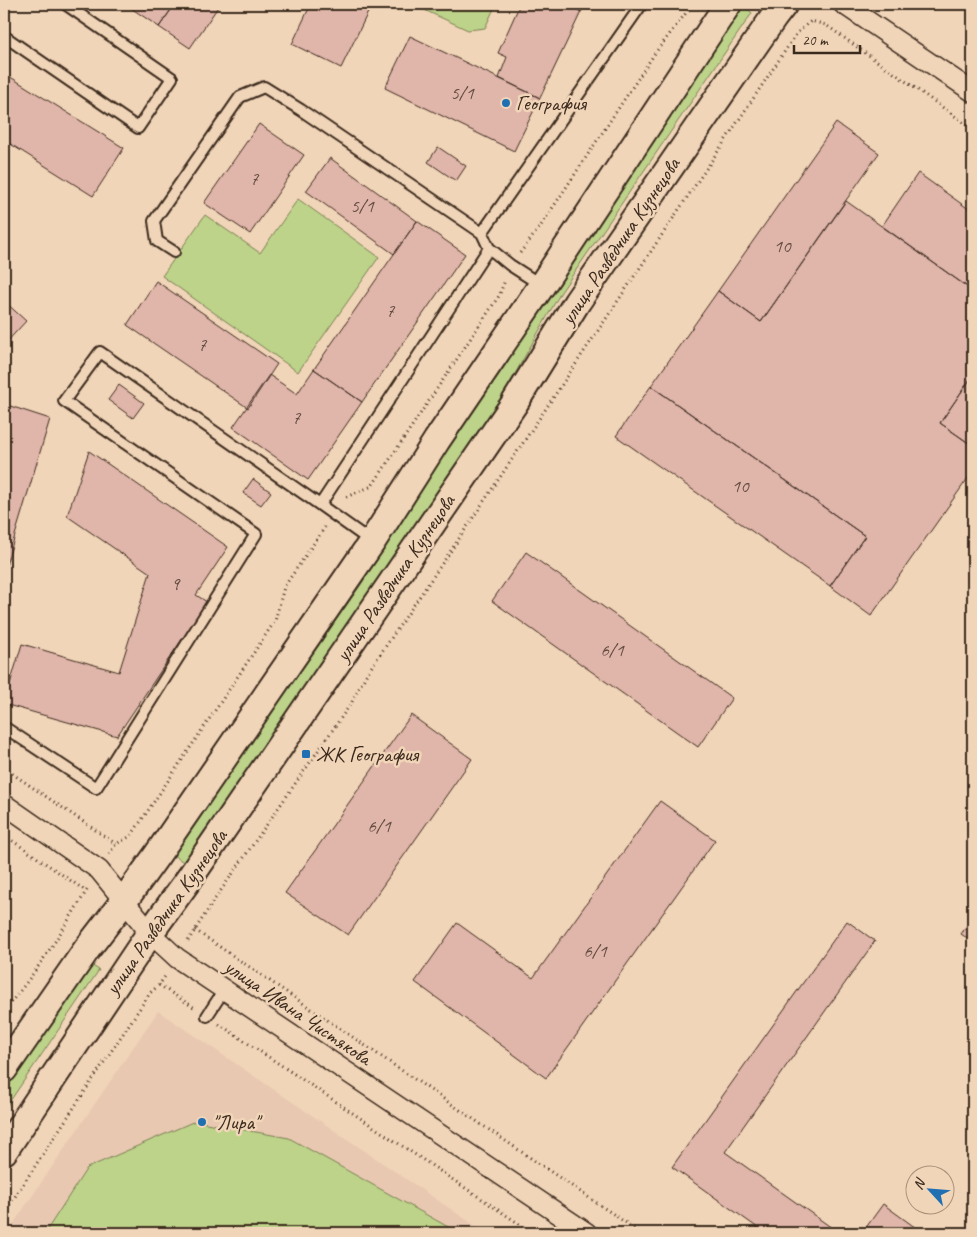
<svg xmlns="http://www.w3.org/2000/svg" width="977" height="1237" viewBox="0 0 977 1237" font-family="Caveat,sans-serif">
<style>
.built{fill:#e8c8b1}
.green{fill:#bcd389;stroke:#7c7e54}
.building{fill:#e0b5aa;stroke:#3b2a1e}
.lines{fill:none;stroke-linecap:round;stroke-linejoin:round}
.service-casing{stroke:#3b2a1e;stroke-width:14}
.minor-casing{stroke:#3b2a1e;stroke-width:22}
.secondary-casing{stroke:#3b2a1e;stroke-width:30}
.path{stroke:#3b2a1e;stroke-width:3;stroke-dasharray:1 4;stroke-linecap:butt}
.service{stroke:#f1d5b8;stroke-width:10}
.minor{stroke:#f1d5b8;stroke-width:19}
.secondary{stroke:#f1d5b8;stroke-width:26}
.poi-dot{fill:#1f6fb2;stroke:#f1d5b8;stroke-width:2}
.labels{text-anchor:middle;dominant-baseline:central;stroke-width:5;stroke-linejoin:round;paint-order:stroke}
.number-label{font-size:19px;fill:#644d41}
.poi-label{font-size:21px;fill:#3b2a1e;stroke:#f1d5b8;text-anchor:start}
.street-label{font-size:21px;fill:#3b2a1e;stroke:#f1d5b8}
</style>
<rect width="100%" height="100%" fill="#f1d5b8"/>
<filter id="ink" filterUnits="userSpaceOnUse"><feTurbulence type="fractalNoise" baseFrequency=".02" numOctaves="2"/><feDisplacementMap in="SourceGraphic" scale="10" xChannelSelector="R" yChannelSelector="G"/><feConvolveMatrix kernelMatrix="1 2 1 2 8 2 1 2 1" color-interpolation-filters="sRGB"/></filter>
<g filter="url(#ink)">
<!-- built -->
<path class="built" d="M158,1011L486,1233H7Z"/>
<!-- green -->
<path class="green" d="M418,4H496L485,28L468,30L420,8Z
M742,4L752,13L561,292L489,420L185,863L173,855L362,583L434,463Z
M298,199L379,257L298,372L162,276L205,215L260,253Z
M91,965L99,970L4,1110V1092Z
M195,1121L289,1138L459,1233H45L87,1168Z"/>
<!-- building -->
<path class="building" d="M125,4H175L159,27Z
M175,4H220L190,48L159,27Z
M311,4H372L341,68L292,44Z
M520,4H568L581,12L540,98L499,78L507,57L498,53Z
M568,4H587L581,12Z
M410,36L540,98L514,151L385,88Z
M4,73L124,148L93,196L4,140Z
M836,123L879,153L761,322L718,291Z
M259,124L304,155L250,234L204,203Z
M438,147L466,166L456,181L428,162Z
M330,158L417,221L394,254L306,191Z
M918,173L973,212V291L882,226Z
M846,201L973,291V375L940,423L973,446V471L871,616L830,586L865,536L651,386L718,291L761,322Z
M417,221L465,254L362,402L314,369Z
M156,281L277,364L248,408L127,325Z
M4,301L26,321L4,345Z
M314,369L362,402L308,480L233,427L269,375L297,394Z
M973,375V446L940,423Z
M119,385L144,403L133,418L108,400Z
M651,386L865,536L830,586L616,436Z
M4,404L50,419L4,572Z
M89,451L228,547L196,595L207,602L117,736L4,704L22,644L119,672L150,573L67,516Z
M253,479L271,492L261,505L243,493Z
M526,552L732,698L698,747L492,601Z
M411,715L472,759L348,935L285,893Z
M660,801L715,840L546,1078L415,982L457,923L533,978Z
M973,917V942L961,934Z
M847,921L875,941L725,1152L839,1233H765L672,1167Z
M883,1204L923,1233H862Z"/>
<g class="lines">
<defs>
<path id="service" d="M4,36L138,128L172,78L65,4
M489,248L510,265L541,285
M174,252L157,241L154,221L240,97L264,87L301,110L482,233L642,4
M320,505L372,542
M4,727L96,788L256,534L64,401L100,352L320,505L489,248L482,233
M207,1016L224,990"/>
<path id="minor" d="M843,4L973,92
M4,804L99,870L150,933L177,958L587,1233"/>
<path id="secondary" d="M4,1069L87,949L124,901L157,855L372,542L437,440L542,285L728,4
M4,1151L150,933L189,879L514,404L577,302L774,17L784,4"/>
</defs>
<!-- service casing -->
<use href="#service" class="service-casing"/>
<!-- minor casing -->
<use href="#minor" class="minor-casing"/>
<!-- secondary casing -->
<use href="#secondary" class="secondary-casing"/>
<!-- path -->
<path class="path" d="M520,253L540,227L655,53L693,4
M346,497L372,486L499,296L505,280
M4,768L116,844
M4,835L86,891
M109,854L116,844L131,836L275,621L284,587L325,527
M195,930L641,1233
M188,941L215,899L352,702L366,675L452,549L797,33L811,21L826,25L973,129
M159,985L195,1008
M4,1010C37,973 63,929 89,887
M219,1024L533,1233
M4,1213L150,993L159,985L166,975"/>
<!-- service -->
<use href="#service" class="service"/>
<!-- minor -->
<use href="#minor" class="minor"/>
<!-- secondary -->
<use href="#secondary" class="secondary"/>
</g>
</g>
<!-- markers -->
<g class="poi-dot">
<circle cx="506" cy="103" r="5"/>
<rect x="301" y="749" width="10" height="10" rx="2.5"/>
<circle cx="202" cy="1122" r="5"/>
</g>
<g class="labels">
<!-- number labels -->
<g class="number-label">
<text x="462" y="93">5/1</text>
<text x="254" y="179">7</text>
<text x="362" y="206">5/1</text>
<text x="782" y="246">10</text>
<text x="390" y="311">7</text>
<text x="202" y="345">7</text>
<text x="296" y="418">7</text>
<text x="740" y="486">10</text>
<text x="175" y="584">9</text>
<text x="612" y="650">6/1</text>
<text x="379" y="826">6/1</text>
<text x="595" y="951">6/1</text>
</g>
<!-- poi labels -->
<g class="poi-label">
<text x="516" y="103">География</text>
<text x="316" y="754">ЖК География</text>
<text x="212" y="1122">"Лира"</text>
</g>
<!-- street labels -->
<g class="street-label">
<text transform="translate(620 241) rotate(-56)">улица Разведчика Кузнецова</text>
<text transform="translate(395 578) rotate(-56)">улица Разведчика Кузнецова</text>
<text transform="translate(166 912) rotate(-55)">улица Разведчика Кузнецова</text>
<text transform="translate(298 1012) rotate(34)">улица Ивана Чистякова</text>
</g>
</g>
<!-- margin -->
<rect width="977" height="1237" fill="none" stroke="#f1d5b8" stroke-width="20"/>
<rect x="10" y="10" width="957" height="1217" fill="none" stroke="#3b2a1e" stroke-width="2" filter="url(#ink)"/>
<!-- north arrow -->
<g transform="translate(930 1190) rotate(296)"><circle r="24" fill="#f1d5b8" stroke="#a8917a"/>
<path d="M0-4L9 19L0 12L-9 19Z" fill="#1f6fb2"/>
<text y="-8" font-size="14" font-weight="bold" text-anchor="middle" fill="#3b2a1e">N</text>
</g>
<!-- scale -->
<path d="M794 45v8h66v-8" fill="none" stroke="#3b2a1e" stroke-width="2.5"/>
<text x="802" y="45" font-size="15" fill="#3b2a1e" stroke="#f1d5b8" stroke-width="4" paint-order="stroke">20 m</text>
</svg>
